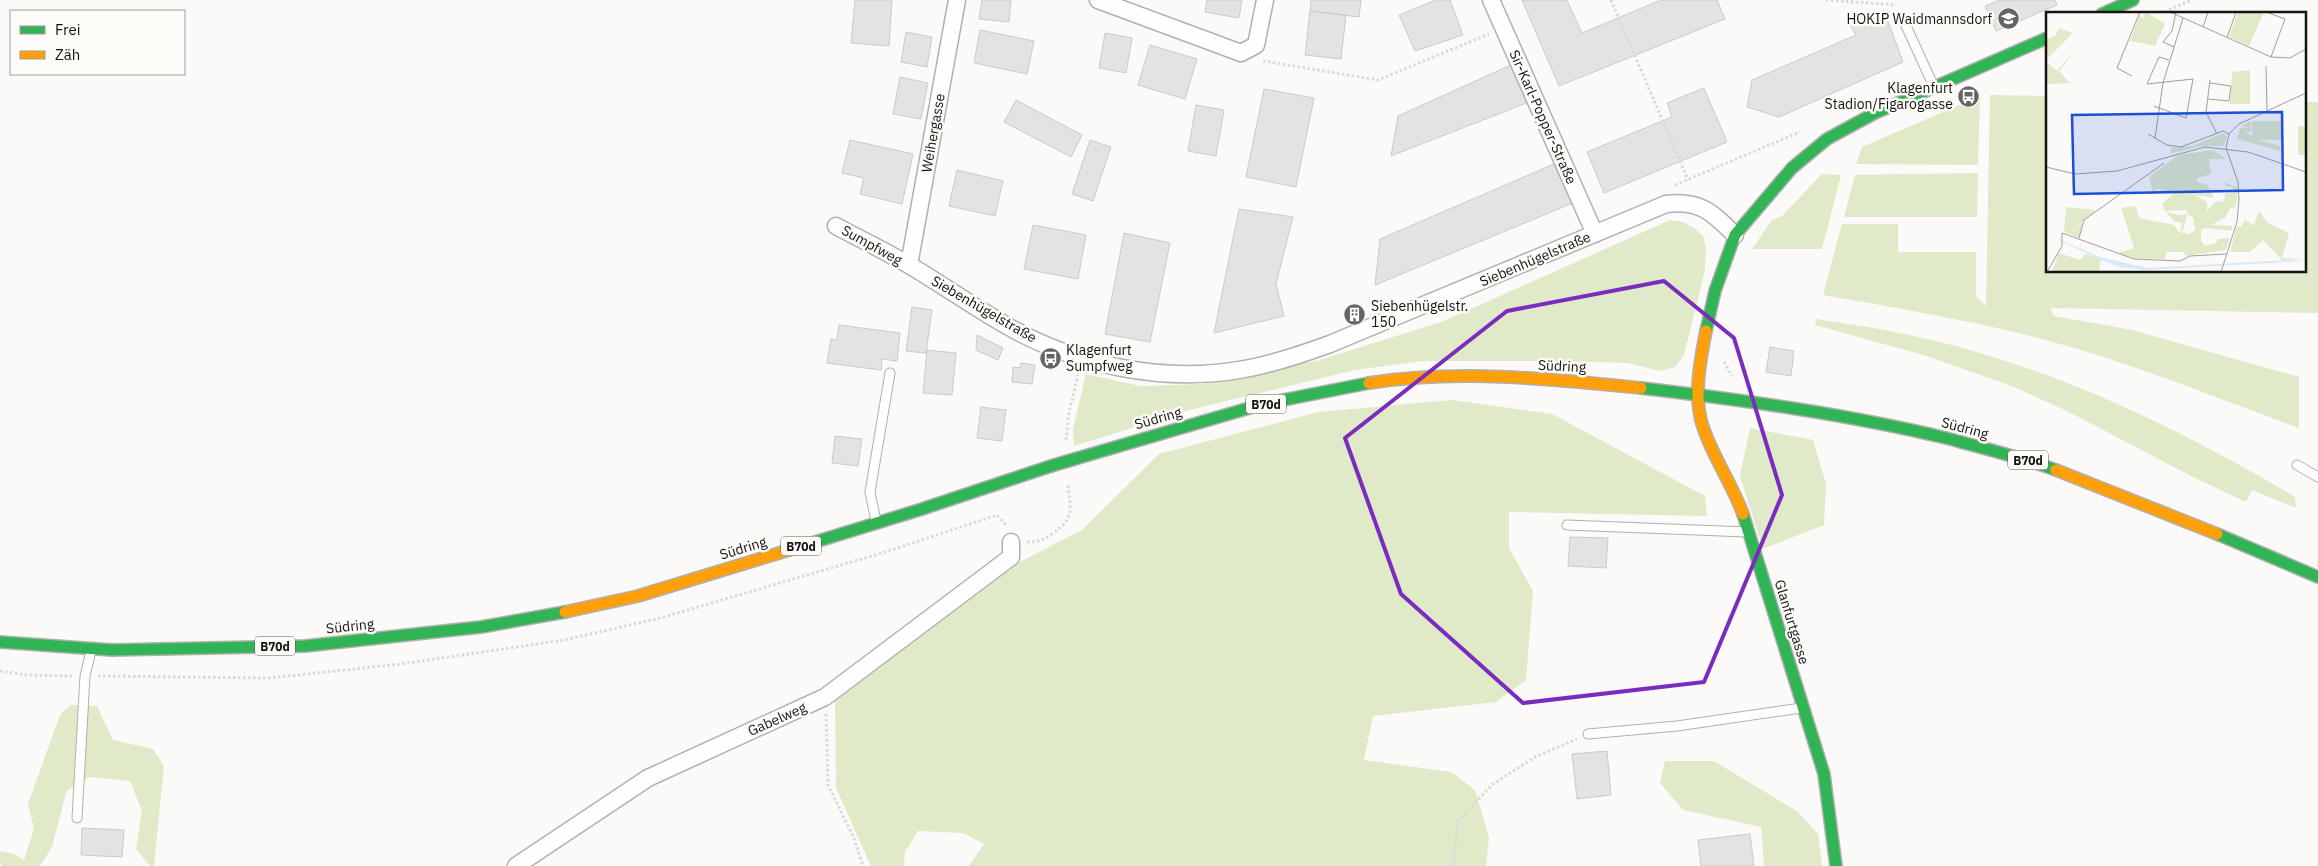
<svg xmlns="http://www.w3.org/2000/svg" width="2318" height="866" viewBox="0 0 2318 866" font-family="'IBM Plex Sans',sans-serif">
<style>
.green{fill:#e0e9c8}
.building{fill:#e5e3e1;stroke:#cccac8}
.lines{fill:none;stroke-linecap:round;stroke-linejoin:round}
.lane-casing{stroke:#b1b0af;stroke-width:11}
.street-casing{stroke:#b1b0af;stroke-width:19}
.fast-casing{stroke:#b1b0af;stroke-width:14}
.slow-casing{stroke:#b1b0af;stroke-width:14}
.path{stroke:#d9d9d8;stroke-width:3;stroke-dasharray:2.5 2.5;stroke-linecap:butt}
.lane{stroke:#fffefe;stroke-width:9}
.street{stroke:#fffefe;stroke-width:16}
.fast{stroke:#30b455;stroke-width:11}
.slow{stroke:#ff9f0a;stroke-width:11}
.fast-bridge-casing{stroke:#ada6ac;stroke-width:14;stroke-linecap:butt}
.fast-bridge{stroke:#30b455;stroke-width:11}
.marked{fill:none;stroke:#7b2cbf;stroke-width:4;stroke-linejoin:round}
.labels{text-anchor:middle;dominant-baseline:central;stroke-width:5;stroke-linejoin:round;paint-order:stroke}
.shield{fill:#fdfbf7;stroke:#5a5957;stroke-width:1}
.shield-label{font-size:12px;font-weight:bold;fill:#141312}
.poi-label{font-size:14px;fill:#141312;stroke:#fdfbf7;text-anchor:end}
.street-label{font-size:14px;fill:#141312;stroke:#fdfbf7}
.inset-road{fill:none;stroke:#9f9e9c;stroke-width:1}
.view{fill:#1d4ed8;fill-opacity:0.15;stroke:#1d4ed8;stroke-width:2.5}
.inset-edge{fill:none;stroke:#141312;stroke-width:2.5}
</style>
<rect width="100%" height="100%" fill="#fcfaf8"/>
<!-- green -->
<path class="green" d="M1990,95L2047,96V271H2304V102H2318V313L2050,308L2054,316L2132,330L2299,377V428C2214,397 2130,362 2042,339C1970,320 1896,308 1823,295L1842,224H1898V252H1976V296L1986,306Z
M1980,96L1978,165L1856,164L1862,147Z
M1978,173L1977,217H1844L1855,175Z
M1822,174L1841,175L1822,249H1752L1772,220L1782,216Z
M1670,220L1683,222L1694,228L1703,236L1706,248L1705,270L1684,355L1675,367L1660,371L1628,363L1561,361H1423L1355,370L1189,410L1074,446L1073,429L1086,374L1140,386L1202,384L1320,360L1444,321Z
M1816,319C1847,324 1879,328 1909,335C2047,364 2175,426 2295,497L2296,508L2252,490L2246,502L2195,478L2067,411L2014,387L1927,356L1815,325Z
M1452,400L1552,414L1705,496L1707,516L1509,512V548L1533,591L1526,680L1496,702L1373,716L1364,760L1451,772L1475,790L1489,837L1486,866H969L984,844L963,833L918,831L905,852L904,866H871L836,788L835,701L1018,563L1082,530L1159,454L1319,412Z
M1750,428L1813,440L1826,484L1824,525L1763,549L1740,476Z
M70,705L97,706L113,740L153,749L164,766L154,866H150L136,849L142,811L130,781L90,777L67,790L52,847L40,866H3L0,864V851L12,853L24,860L34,829L28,804L60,715Z
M1665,761H1714L1798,812L1818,834L1822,866H1764L1761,827L1683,810L1660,783Z"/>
<!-- building -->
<path class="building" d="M855,0H892L889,46L851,43Z
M982,0H1011L1009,22L979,19Z
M1207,0H1242L1239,18L1205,12Z
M1311,0H1361L1359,17L1310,11Z
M1436,0H1450L1463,35L1415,51L1399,15Z
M1522,0H1567L1582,33L1661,0H1717L1725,19L1559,86Z
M2000,0H2055L2057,5L1996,31L1985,6Z
M1884,10L1903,62L1779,117L1747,107L1752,80L1856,35L1850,25Z
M1310,11L1346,15L1341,59L1305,55Z
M980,30L1034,41L1027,74L974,63Z
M906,32L932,37L927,67L901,62Z
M1105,33L1132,38L1126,73L1099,68Z
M1150,45L1197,59L1185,99L1138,85Z
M1513,64L1529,102L1391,156L1398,116Z
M900,77L928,83L921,119L893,114Z
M1704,88L1727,142L1604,193L1587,152L1672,117L1667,103Z
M1264,89L1314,98L1296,187L1246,177Z
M1016,100L1082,135L1071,157L1004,122Z
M1196,105L1224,110L1216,156L1188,151Z
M850,140L913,154L902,204L860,194L864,178L842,173Z
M1090,140L1111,147L1093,201L1072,194Z
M1554,164L1573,203L1375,285L1380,239Z
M957,170L1003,181L995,216L949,206Z
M1239,209L1293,217L1276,284L1284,316L1214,333Z
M1033,225L1086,235L1078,279L1024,269Z
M1124,233L1170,243L1150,342L1105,334Z
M1359,306L1363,314L1350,321L1346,313Z
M912,307L932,310L926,353L906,351Z
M839,325L900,333L897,361L882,359L881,370L827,363L831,339L837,340Z
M977,335L1003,348L998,360L976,350Z
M1770,347L1794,351L1791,376L1766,372Z
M927,350L956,353L952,395L923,393Z
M1021,363L1035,365L1032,384L1012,382L1013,367L1020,368Z
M981,407L1006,410L1002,441L977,438Z
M835,436L862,439L858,466L832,463Z
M1570,537L1608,538L1606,568L1568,566Z
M1607,751L1611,795L1577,799L1572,754Z
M82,828L124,830L122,857L81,855Z
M1750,834L1754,866H1701L1698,840Z"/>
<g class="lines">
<defs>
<path id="lane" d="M1902,17L1934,87
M2297,465L2318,477
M876,521L870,492L890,373
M1567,525L1747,532
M1588,734L1677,726L1801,708
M77,818L85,676L91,651"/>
<path id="street" d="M1098,0L1241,53L1256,45L1265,0
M1491,0L1595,234
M836,226C860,239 885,251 909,265C943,285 975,308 1009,327C1076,365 1162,383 1239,370C1270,365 1300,355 1330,344L1666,204C1700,200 1712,212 1735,235
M909,265L957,0
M516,866L648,778L825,697L1011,557V542"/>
<path id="fast" d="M2102,14L2133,0
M1706,331L1715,291L1735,235L1792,168L1827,139L1875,113L2047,38
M1641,388C1743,400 1846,414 1946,438C1983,448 2020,457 2056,470
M1078,458L1263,404L1369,383
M1743,514L1824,774L1836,866
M2217,534L2318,577
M789,550L922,509L1051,466
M0,642L112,650L305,646L481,627L565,612"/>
<path id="slow" d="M1706,331C1700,361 1693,398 1703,427C1713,457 1732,484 1743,514
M1369,383C1459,369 1551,379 1641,388
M2056,470L2217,534
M565,612L638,596L789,550"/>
</defs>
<!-- lane casing -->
<use href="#lane" class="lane-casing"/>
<!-- street casing -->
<use href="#street" class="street-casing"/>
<!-- fast casing -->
<use href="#fast" class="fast-casing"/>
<!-- slow casing -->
<use href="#slow" class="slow-casing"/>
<!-- path -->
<path class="path" d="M1611,0L1688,180
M1826,0L1896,5
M2160,14L2192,0
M1263,61L1378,80L1489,34
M1675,185L1800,132
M1724,362L1732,376
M1066,440L1069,412L1078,375
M1027,542C1039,542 1043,540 1052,534C1076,518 1070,508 1068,483
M0,671L27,675L72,676
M98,676L269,678L401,664L564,640L664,617L882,553L997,515L1007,526
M826,714L828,785L853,836L863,866
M1453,866L1458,821L1493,784L1535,757L1577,739"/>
<!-- lane -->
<use href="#lane" class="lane"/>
<!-- street -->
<use href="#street" class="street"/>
<!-- fast -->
<use href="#fast" class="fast"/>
<!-- slow -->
<use href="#slow" class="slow"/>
<defs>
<path id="fast-bridge" d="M1051,466L1078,458"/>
</defs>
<!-- fast-bridge casing -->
<use href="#fast-bridge" class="fast-bridge-casing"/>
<!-- fast-bridge -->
<use href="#fast-bridge" class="fast-bridge"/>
</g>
<!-- marked area -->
<path class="marked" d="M1664,281L1734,338L1782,495L1704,682L1523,703L1401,594L1345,438L1507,311Z"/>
<!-- icons -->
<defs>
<symbol id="school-disc" viewBox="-11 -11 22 22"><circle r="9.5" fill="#656462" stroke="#fdfbf7"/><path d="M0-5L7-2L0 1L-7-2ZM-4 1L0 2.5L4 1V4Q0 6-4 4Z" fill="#fff"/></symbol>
<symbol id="bus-disc" viewBox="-11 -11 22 22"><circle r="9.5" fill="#656462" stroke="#fdfbf7"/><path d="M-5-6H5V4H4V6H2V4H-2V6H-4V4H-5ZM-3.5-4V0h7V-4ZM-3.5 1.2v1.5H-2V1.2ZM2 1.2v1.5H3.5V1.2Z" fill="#fff"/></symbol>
<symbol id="building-disc" viewBox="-11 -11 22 22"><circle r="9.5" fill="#656462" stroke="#fdfbf7"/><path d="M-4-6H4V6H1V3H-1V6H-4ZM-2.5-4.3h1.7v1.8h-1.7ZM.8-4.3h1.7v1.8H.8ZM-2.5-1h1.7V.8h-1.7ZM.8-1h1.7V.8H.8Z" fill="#fff"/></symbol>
</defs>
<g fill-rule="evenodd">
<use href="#school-disc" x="1996" y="6" width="25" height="25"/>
<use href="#bus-disc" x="1956" y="84" width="25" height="25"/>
<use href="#building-disc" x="1342" y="302" width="25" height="25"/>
<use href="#bus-disc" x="1038" y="346" width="25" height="25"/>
</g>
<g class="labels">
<!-- shield labels -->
<g class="shield">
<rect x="1246" y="394.5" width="40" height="19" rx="4"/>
<rect x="2008" y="450.5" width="40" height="19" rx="4"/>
<rect x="781" y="536.5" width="40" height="19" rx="4"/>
<rect x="255" y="636.5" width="40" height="19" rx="4"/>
</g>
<g class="shield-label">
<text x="1266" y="404">B70d</text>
<text x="2028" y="460">B70d</text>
<text x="801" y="546">B70d</text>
<text x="275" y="646">B70d</text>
</g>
<!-- poi labels -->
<g class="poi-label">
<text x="1992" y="19">HOKIP Waidmannsdorf</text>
<text x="1953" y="88">Klagenfurt<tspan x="1953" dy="16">Stadion/Figarogasse</tspan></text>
<text x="1371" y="306" text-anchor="start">Siebenhügelstr.<tspan x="1371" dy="16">150</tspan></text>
<text x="1066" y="350" text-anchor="start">Klagenfurt<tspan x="1066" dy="16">Sumpfweg</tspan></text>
</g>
<!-- street labels -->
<g class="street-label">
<text transform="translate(1543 117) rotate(66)">Sir-Karl-Popper-Straße</text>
<text transform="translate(933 133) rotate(-80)">Weihergasse</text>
<text transform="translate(872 245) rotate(29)">Sumpfweg</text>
<text transform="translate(1535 259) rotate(-23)">Siebenhügelstraße</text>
<text transform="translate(984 309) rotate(30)">Siebenhügelstraße</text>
<text transform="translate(1562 366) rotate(3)">Südring</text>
<text transform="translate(1158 418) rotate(-16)">Südring</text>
<text transform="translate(1965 428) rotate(15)">Südring</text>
<text transform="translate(743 548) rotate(-17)">Südring</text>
<text transform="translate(1792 622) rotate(73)">Glanfurtgasse</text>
<text transform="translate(350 626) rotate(-6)">Südring</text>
<text transform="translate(777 719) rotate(-24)">Gabelweg</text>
</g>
</g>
<!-- overview -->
<g transform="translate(2046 12)">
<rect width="260" height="260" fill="#fcfaf8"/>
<path d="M100,0L119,12L109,34L84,29L93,4L97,6ZM192,0H218L203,34L183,25ZM13,16L27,21L0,48V28L9,24ZM36,30L13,59L24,71L0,72V50L11,59ZM204,58V92H184L186,60ZM205,109V120H198L205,123L206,127V109H237L236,128H212L234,134L235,139L191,127L194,116H203L195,114ZM252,114H260V143H252ZM177,121L181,125L178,134H155L124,142L125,136L146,134ZM167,138L181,147H163L165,162L151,166V170L161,172L168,186L149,183L161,190V199L170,189L178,190L179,181H187V175L180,174L178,170L192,176L190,195L184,196L179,206L165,213L187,214L185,219L159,216L155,218V229L159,234L170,231L172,227L184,226L180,238L140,244L138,240H121L119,247L87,246L72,241L88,236L75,196L90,194L93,206L128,213L133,220L143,222L149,218L147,205L141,202L137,219H134L136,211L128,209L120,200L133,203L141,202V198L119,199L116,192L128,181L117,182L116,178L111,177L107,182L103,165L132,143ZM20,195L50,198L24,220L36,211L33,226L18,220ZM213,199L222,211L243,221L236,246L260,247L236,248L217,228L204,240H184L191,214L195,215L199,208L208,213ZM13,241L34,248L39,242L55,247L53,260L6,259Z" fill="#e0e9c8"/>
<path d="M0,221L53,245L102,256L244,248L260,249L99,258L73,255L48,245Z" fill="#d3eafd"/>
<path class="inset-road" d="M124,0L225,45L244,46L260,37M220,0L239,7L225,45M157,15L162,0M181,26L190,0M128,35L117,30L126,19L130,0M220,54L221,99M86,64L71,56L94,0M164,68L160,100L171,122M162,87L183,89L185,74L164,71M108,94L140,106L147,67L101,72L113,45L123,48M102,122L121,133L135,135L177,119L183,122M109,126L117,71L137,6M0,155L29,162L71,159L159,135L202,140L260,160M33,226L38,208L118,151M1,260L16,234V221L88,247L134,249L144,244L180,242M175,260L191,210L193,187L192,170L180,136L183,122L193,112L260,81"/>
<path class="view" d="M236,100L237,178L28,182L26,103Z"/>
<rect width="260" height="260" class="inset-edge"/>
</g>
<!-- legend -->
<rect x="10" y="10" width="175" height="65" fill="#fdfbf7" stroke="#a09e9b"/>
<rect x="20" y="26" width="25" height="8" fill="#30b455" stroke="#a09e9b"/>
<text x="55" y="35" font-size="15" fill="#141312">Frei</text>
<rect x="20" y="51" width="25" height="8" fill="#ff9f0a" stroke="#a09e9b"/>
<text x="55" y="60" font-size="15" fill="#141312">Zäh</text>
</svg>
